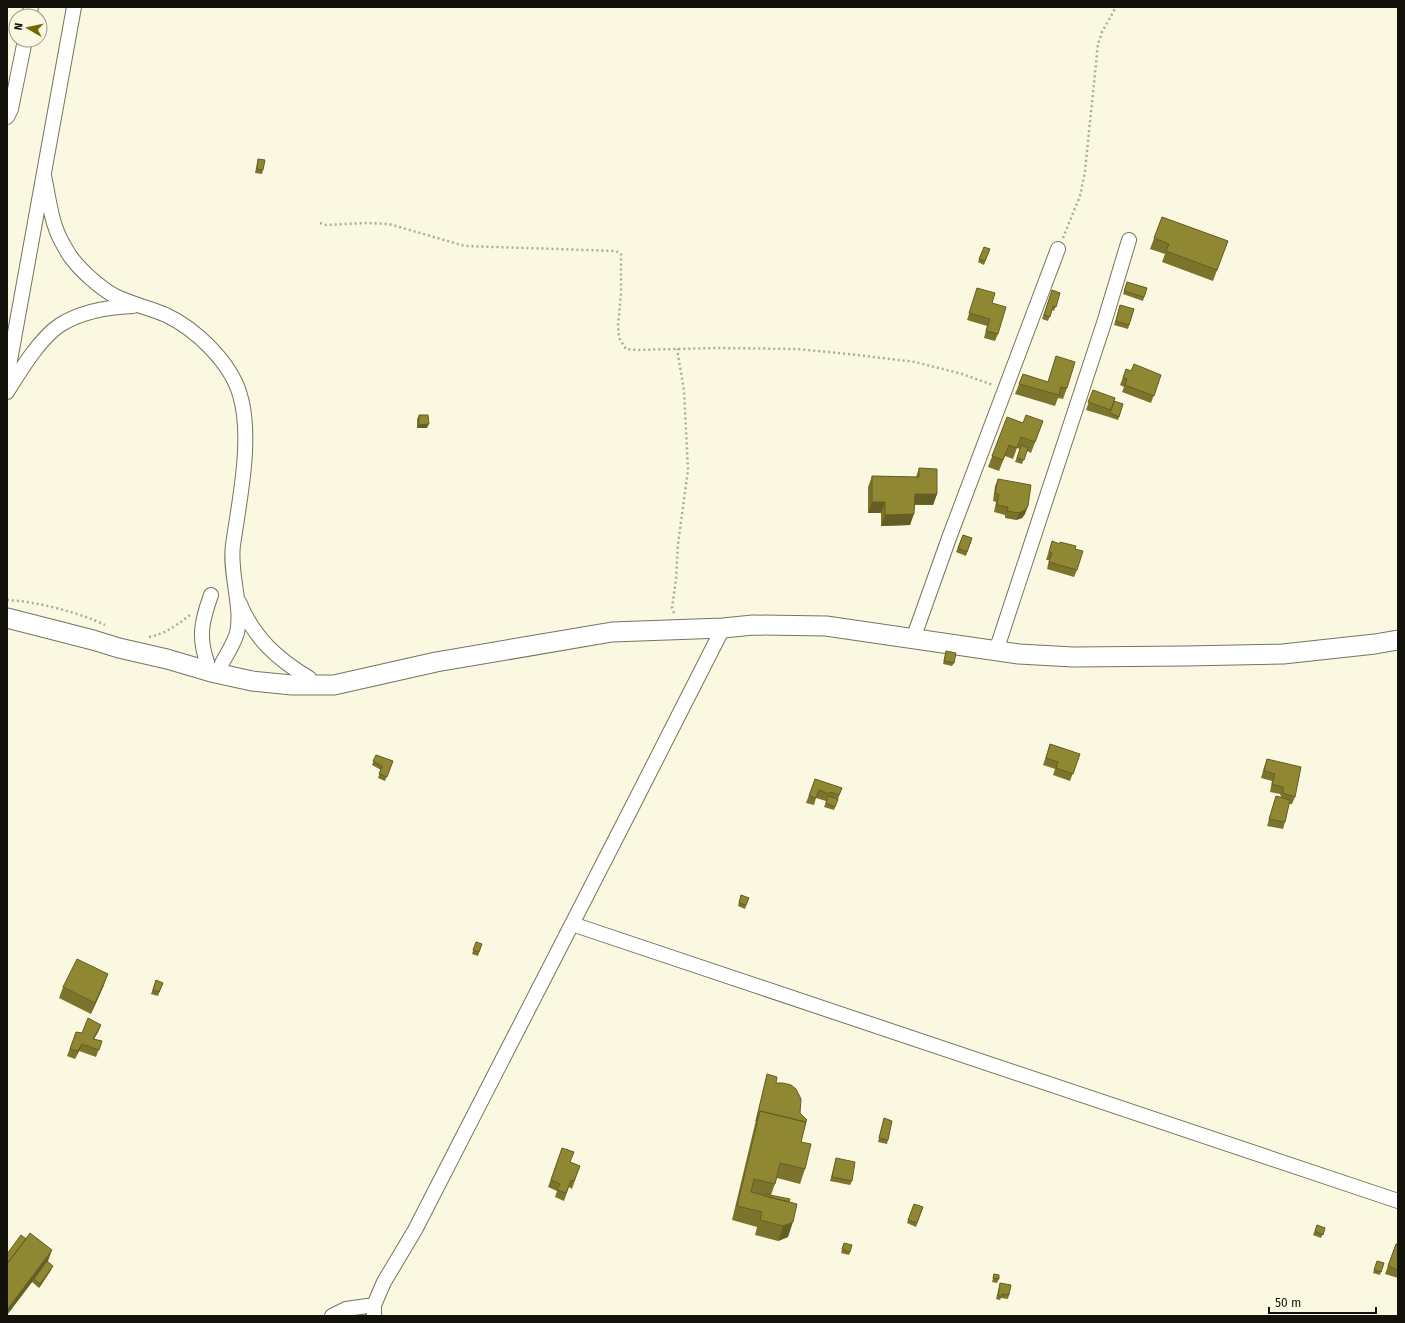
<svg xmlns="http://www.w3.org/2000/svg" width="1405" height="1323" viewBox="0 0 1405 1323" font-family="'Fira Sans',sans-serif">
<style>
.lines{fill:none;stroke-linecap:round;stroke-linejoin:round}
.minor-casing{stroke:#75745f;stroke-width:16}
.secondary-casing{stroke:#75745f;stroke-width:21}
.path{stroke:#acab99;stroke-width:2.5;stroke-dasharray:2 3;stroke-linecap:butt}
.minor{stroke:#fff;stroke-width:14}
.secondary{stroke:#fff;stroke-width:19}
.wall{fill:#7c742c}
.shaded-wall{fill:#655e24}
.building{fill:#908733;stroke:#655e24}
</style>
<rect width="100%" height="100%" fill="#faf8e1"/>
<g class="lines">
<defs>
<path id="minor" d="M29,16L31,7
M7,117L11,109L25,40
M44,176C48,193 50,214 56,229C59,238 65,248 70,256C80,270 100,288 115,296C131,304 150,308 166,315C196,329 231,363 240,395C253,438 239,502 233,545C229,573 243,607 237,633C234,643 228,653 222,663
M7,377L74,7
M7,392C20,371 40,338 60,325C82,311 108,307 133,306
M239,602C254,638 277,659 309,678
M913,639L949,538L1058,249
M996,651L1104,323L1129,240
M207,662C198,637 202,620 211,595
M572,924L1398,1201
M332,1316L346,1309L374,1305
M374,1316V1305L384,1282L415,1230L632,807L723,628"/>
<path id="secondary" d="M7,618L93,640L119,648L167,659L211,672L252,681L292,685H334L436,662L612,632L723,628L753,625L826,626L1019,654L1073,657L1186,656L1283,654L1375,644L1398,640"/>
</defs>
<!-- minor casing -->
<use href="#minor" class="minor-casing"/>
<!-- secondary casing -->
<use href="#secondary" class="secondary-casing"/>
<!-- path -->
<path class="path" d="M320,223L326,225L367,223L389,224L465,246L616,251L621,254V293L618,326L619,338L626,349L637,350L716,348L797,349L857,355L915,362L962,374L993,385
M1063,238L1080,196L1085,171L1098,44L1102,32L1116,7
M7,600C35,601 81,613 105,625
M674,613L672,608L676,579L678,544L688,470L684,390L677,349
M149,637C165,634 177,625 190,615"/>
<!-- minor -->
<use href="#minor" class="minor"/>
<!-- secondary -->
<use href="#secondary" class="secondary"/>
</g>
<!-- wall -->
<path class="wall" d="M258,159L263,170L262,174L255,173L257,163Z
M1162,217L1228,241L1213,281L1162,262L1165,254L1150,249Z
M984,247L990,249L984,265L978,262Z
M1127,282L1147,288L1143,301L1123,294Z
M977,288L992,303L998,334L995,341L984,338L987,326L967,320Z
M1052,290L1060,293L1054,311L1052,310L1048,321L1042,319Z
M1120,305L1134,309L1128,329L1114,325Z
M1056,356L1067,388L1063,399L1058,398L1055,406L1015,394L1023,374L1048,382Z
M1126,369L1131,371L1161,375L1151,403L1122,392L1124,387L1120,385Z
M1093,390L1114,401L1123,404L1118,420L1109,417V414V417L1086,410Z
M419,415L427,428H417V419Z
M1007,417L1023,423L1043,421L1031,453L1027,451L1022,464L1015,462L1020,449L1017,448L1013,459L1005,456L999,471L988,467Z
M919,468L937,494L933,505H915L910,525L881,526V513H868V487L872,476L916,477Z
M998,479L1025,514L1022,518L1016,520L1005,518V515L994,512L996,502L993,501L995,486Z
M963,535L972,538L966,556L956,552Z
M1052,541L1077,570L1074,577L1047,569L1049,560H1046Z
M946,651L954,663L952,666L943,664Z
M1050,744L1080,754L1070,781L1053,775L1055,769L1043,765Z
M376,755L393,761L385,781L378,778L381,770L372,765Z
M1267,759L1295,797L1292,804H1289L1285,822L1283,829L1267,826L1276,796L1281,797L1280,794L1270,792L1272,781L1261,778L1264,767Z
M815,779L842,788L834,810L824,807L827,799L826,801L816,798L814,805L806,803Z
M741,895L749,898L745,909L738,906Z
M476,942L482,944L478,956L472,954Z
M156,980L163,983L158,996L151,994Z
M104,985L91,1014L59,998L63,987Z
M101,1025L98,1032L94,1039L102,1041L96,1057L79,1051L75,1059L67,1056L76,1032L82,1033Z
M767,1074L776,1083L800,1113L807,1120L801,1142L805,1169L800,1184L777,1178L771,1195L789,1202L788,1237L778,1241L755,1235L757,1227L732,1220Z
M884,1118L888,1140L887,1144L878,1142Z
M562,1148L570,1162L580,1166L572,1189L569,1187L564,1201L555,1197L557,1191L548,1187Z
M836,1158L852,1181L850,1185L830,1181Z
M914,1204L923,1207L916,1227L907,1223Z
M1317,1225L1325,1228L1321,1238L1313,1235Z
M844,1243L850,1252L849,1255L841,1253Z
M1396,1244H1398V1278L1385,1274Z
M7,1254L48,1261V1262L51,1270L39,1288L32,1282L7,1315Z
M1377,1261L1384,1263L1380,1275L1373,1273Z
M994,1274L999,1279L997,1283L992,1282Z
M1000,1283L1009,1295L1008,1299L1001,1298L1000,1300L996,1299Z"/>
<!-- shaded-wall -->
<path class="shaded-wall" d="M429,424L427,428H417L419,425Z
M915,494H937L933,505L911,504Z
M872,502H885L881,513H868Z
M1028,506L1025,514L1022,518L1016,520L1019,513Z
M914,514L910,525L881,526L885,515Z
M108,974L104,985L91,1014L95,1003Z
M101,1025L98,1032L90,1046L93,1039Z
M82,1044L79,1051L75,1059L78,1051Z
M793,1222L788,1237L778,1241L783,1226Z
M52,1250L48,1261L34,1279L32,1282L7,1315V1310Z
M53,1266L51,1270L39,1288L40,1284Z"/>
<!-- building -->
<path class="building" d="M258,159L265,160L263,170L257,169Z
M1162,217L1228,241L1217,270L1166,251L1169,244L1154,238Z
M984,247L990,249L985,261L979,259Z
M1127,282L1147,288L1144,297L1124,291Z
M977,288L995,293L992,303L1006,307L998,334L986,331L990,319L969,313Z
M1052,290L1060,293L1056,307L1053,306L1050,317L1044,315Z
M1120,305L1134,309L1129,325L1116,321Z
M1056,356L1075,362L1067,388L1061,387L1059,395L1019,384L1023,374L1048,382Z
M1134,364L1161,375L1154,396L1125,385L1127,379L1123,378L1126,369L1131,371Z
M1093,390L1115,398L1111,410L1088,402Z
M1114,401L1123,404L1119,417L1110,413Z
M419,415H428L429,424L419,425Z
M1026,415L1043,421L1035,442L1021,437L1017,448L1009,445L1003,460L992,456L1007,417L1023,423Z
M1021,445L1028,448L1024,460L1017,458Z
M919,468L937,469V494H915L914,514L885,515V502H872V476L919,477Z
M998,479L1031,485L1028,506L1025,510L1019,513L1007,511L1008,507L997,505L999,494H995Z
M963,535L972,538L967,552L958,548Z
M1052,541L1060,544V542L1076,546L1075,549L1083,551L1077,570L1049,562L1052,553L1049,552Z
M946,651L956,653L954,663L944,661Z
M1050,744L1080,754L1073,774L1056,768L1058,762L1046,758Z
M376,755L393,761L387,777L379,774L382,766L373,761Z
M1267,759L1301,767L1295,797L1283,793V787L1272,784L1275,774L1264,771Z
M815,779L842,788L839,795L830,792L829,794L819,790L816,798L809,796Z
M828,796L838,799L835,807L826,803Z
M1276,796L1290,800L1285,822L1269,819Z
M741,895L749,898L746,905L739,903Z
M476,942L482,944L479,952L473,950Z
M77,959L108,974L95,1003L63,987Z
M156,980L163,983L159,992L153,990Z
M88,1018L101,1025L93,1039L102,1041L99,1050L82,1044L78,1051L70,1049L76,1032L82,1033Z
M767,1074L777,1077L776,1083H783L791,1085L796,1089L801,1099L800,1113L807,1120L805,1122L760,1111L756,1121Z
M760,1111L806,1122L801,1142L811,1144L805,1169L780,1163L775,1184L754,1179L751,1192L797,1204L793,1222L783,1226L760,1220L762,1212L737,1206Z
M884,1118L892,1121L888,1140L879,1138Z
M562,1148L574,1152L570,1162L580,1166L574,1181L571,1180L566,1193L557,1190L560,1184L551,1180Z
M836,1158L855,1162L852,1181L832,1177Z
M765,1194L790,1199L789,1202L764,1196Z
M914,1204L923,1207L917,1223L908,1220Z
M1317,1225L1325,1228L1323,1235L1315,1231Z
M30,1233L52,1250L7,1310V1264Z
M21,1235L26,1239L7,1264V1254Z
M844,1243L852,1245L850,1252L842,1249Z
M1396,1244H1398V1270L1388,1266Z
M47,1261L53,1266L40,1284L34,1279Z
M1377,1261L1384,1263L1381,1272L1374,1270Z
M994,1274L999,1275V1279L993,1278Z
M1000,1283L1011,1285L1009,1295L1002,1294V1296H998Z"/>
<!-- border -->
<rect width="1405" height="1323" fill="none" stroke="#12120a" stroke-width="16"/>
<!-- north arrow -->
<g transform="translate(28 28) rotate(279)"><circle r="19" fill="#faf8e1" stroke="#9d9c8b"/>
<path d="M0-3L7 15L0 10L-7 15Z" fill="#716900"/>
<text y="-6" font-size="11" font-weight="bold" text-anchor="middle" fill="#12120a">N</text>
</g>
<!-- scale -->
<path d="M1269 1307v6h107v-6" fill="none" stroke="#12120a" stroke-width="2"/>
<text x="1275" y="1307" font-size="12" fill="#12120a" stroke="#faf8e1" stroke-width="3" paint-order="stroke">50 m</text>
</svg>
